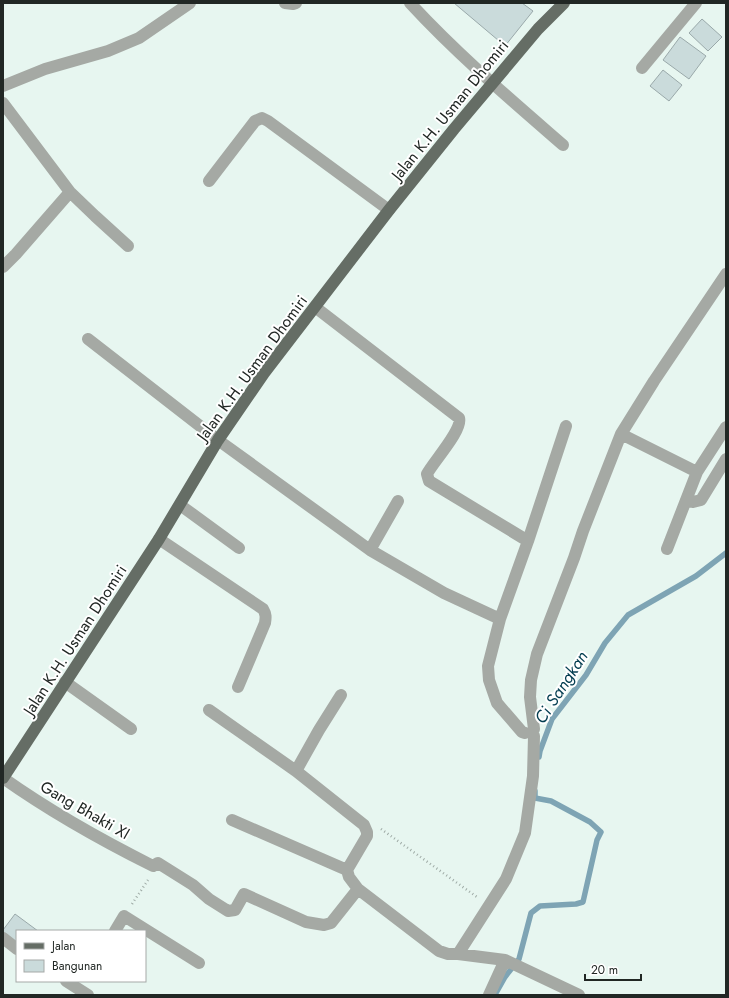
<svg xmlns="http://www.w3.org/2000/svg" width="729" height="998" viewBox="0 0 729 998" font-family="Jost,sans-serif">
<style>
.lines{fill:none;stroke-linecap:round;stroke-linejoin:round}
.stream{stroke:#7ea4b4;stroke-width:5.5}
.building{fill:#cadbdb;stroke:#9aa9aa}
.path{stroke:#9faba6;stroke-width:2.5;stroke-dasharray:1 3;stroke-linecap:butt}
.minor{stroke:#a5a9a4;stroke-width:12}
.major{stroke:#656d65;stroke-width:12}
.labels{text-anchor:middle;dominant-baseline:central;stroke-width:4;stroke-linejoin:round;paint-order:stroke}
.street-label{font-size:16px;fill:#212724;stroke:#fff}
.water-label{font-size:17px;font-style:italic;fill:#033d50;stroke:#fff}
</style>
<rect width="100%" height="100%" fill="#e7f6f0"/>
<g class="lines">
<!-- stream -->
<path class="stream" d="M539,757L540,751L552,719L586,675L605,643L628,615L696,576L726,553
M496,993L505,977L519,959L531,913L540,906L576,904L583,902L597,840L601,832L590,822L551,801L535,798V791"/>
</g>
<!-- building -->
<path class="building" d="M454,3H522L533,11L505,46Z
M702,19L722,37L708,51L689,33Z
M680,37L706,56L689,79L663,60Z
M663,70L682,85L669,101L650,86Z
M15,914L38,931H17V945L3,935V930Z"/>
<g class="lines">
<!-- path -->
<path class="path" d="M381,829L477,897
M132,904L148,880"/>
<!-- minor -->
<path class="minor" d="M285,3L293,4L296,3
M410,3C457,54 510,99 563,145
M642,68L696,3
M3,86L45,69L108,51L139,38L190,3
M3,103L70,192L95,216L128,246
M209,181L255,121L262,118L268,121L389,210
M3,267L16,254L70,192
M315,307L459,418C463,430 433,462 427,474L429,481L528,541
M88,339L218,440L370,550L444,593L500,619
M621,434L697,472
M686,500L693,502L701,500L726,459
M180,505L239,548
M159,539L263,609C266,614 266,617 265,623L238,687
M667,549L697,472L726,427
M370,550L398,501
M65,682L131,729
M209,710L296,771L364,825L367,832V836L347,870L349,877L358,889L439,951L448,954H458L505,960L579,995
M534,729L530,697L531,680L537,654L574,558L583,531L621,434L654,381L726,274
M525,733L522,732L497,703L489,680L488,666L500,619L528,541L566,426
M296,771L319,730L341,695
M3,778C51,812 101,840 153,866L158,863L193,885L209,899L228,911L235,910L244,894L306,922L324,925L331,923L358,889
M232,820L347,870
M115,931L124,916L199,963
M3,938L17,949
M458,954L506,879L525,833L533,776L534,736
M66,981L88,995
M489,995L505,960"/>
<!-- major -->
<path class="major" d="M3,778L159,539L218,440L264,373L389,210L454,129L538,29L564,3"/>
</g>
<g class="labels">
<!-- street labels -->
<g class="street-label">
<text transform="translate(450 110) rotate(-51)">Jalan K.H. Usman Dhomiri</text>
<text transform="translate(252 368) rotate(-54)">Jalan K.H. Usman Dhomiri</text>
<text transform="translate(75 640) rotate(-57)">Jalan K.H. Usman Dhomiri</text>
<text transform="translate(85 810) rotate(30)">Gang Bhakti XI</text>
</g>
<!-- water labels -->
<g class="water-label">
<text transform="translate(561 687) rotate(-57)">Ci Sangkan</text>
</g>
</g>
<!-- border -->
<rect width="729" height="998" fill="none" stroke="#212724" stroke-width="8"/>
<!-- legend -->
<rect x="16" y="930" width="130" height="52" fill="#ffffff" stroke="#a6a9a7"/>
<rect x="24" y="943" width="20" height="6" fill="#656d65" stroke="#a6a9a7"/>
<text x="52" y="950" font-size="12" fill="#212724">Jalan</text>
<rect x="24" y="960" width="20" height="12" fill="#cadbdb" stroke="#a6a9a7"/>
<text x="52" y="970" font-size="12" fill="#212724">Bangunan</text>
<!-- scale -->
<path d="M585 974v6h56v-6" fill="none" stroke="#212724" stroke-width="2"/>
<text x="591" y="974" font-size="12" fill="#212724" stroke="#ffffff" stroke-width="3" paint-order="stroke">20 m</text>
</svg>
